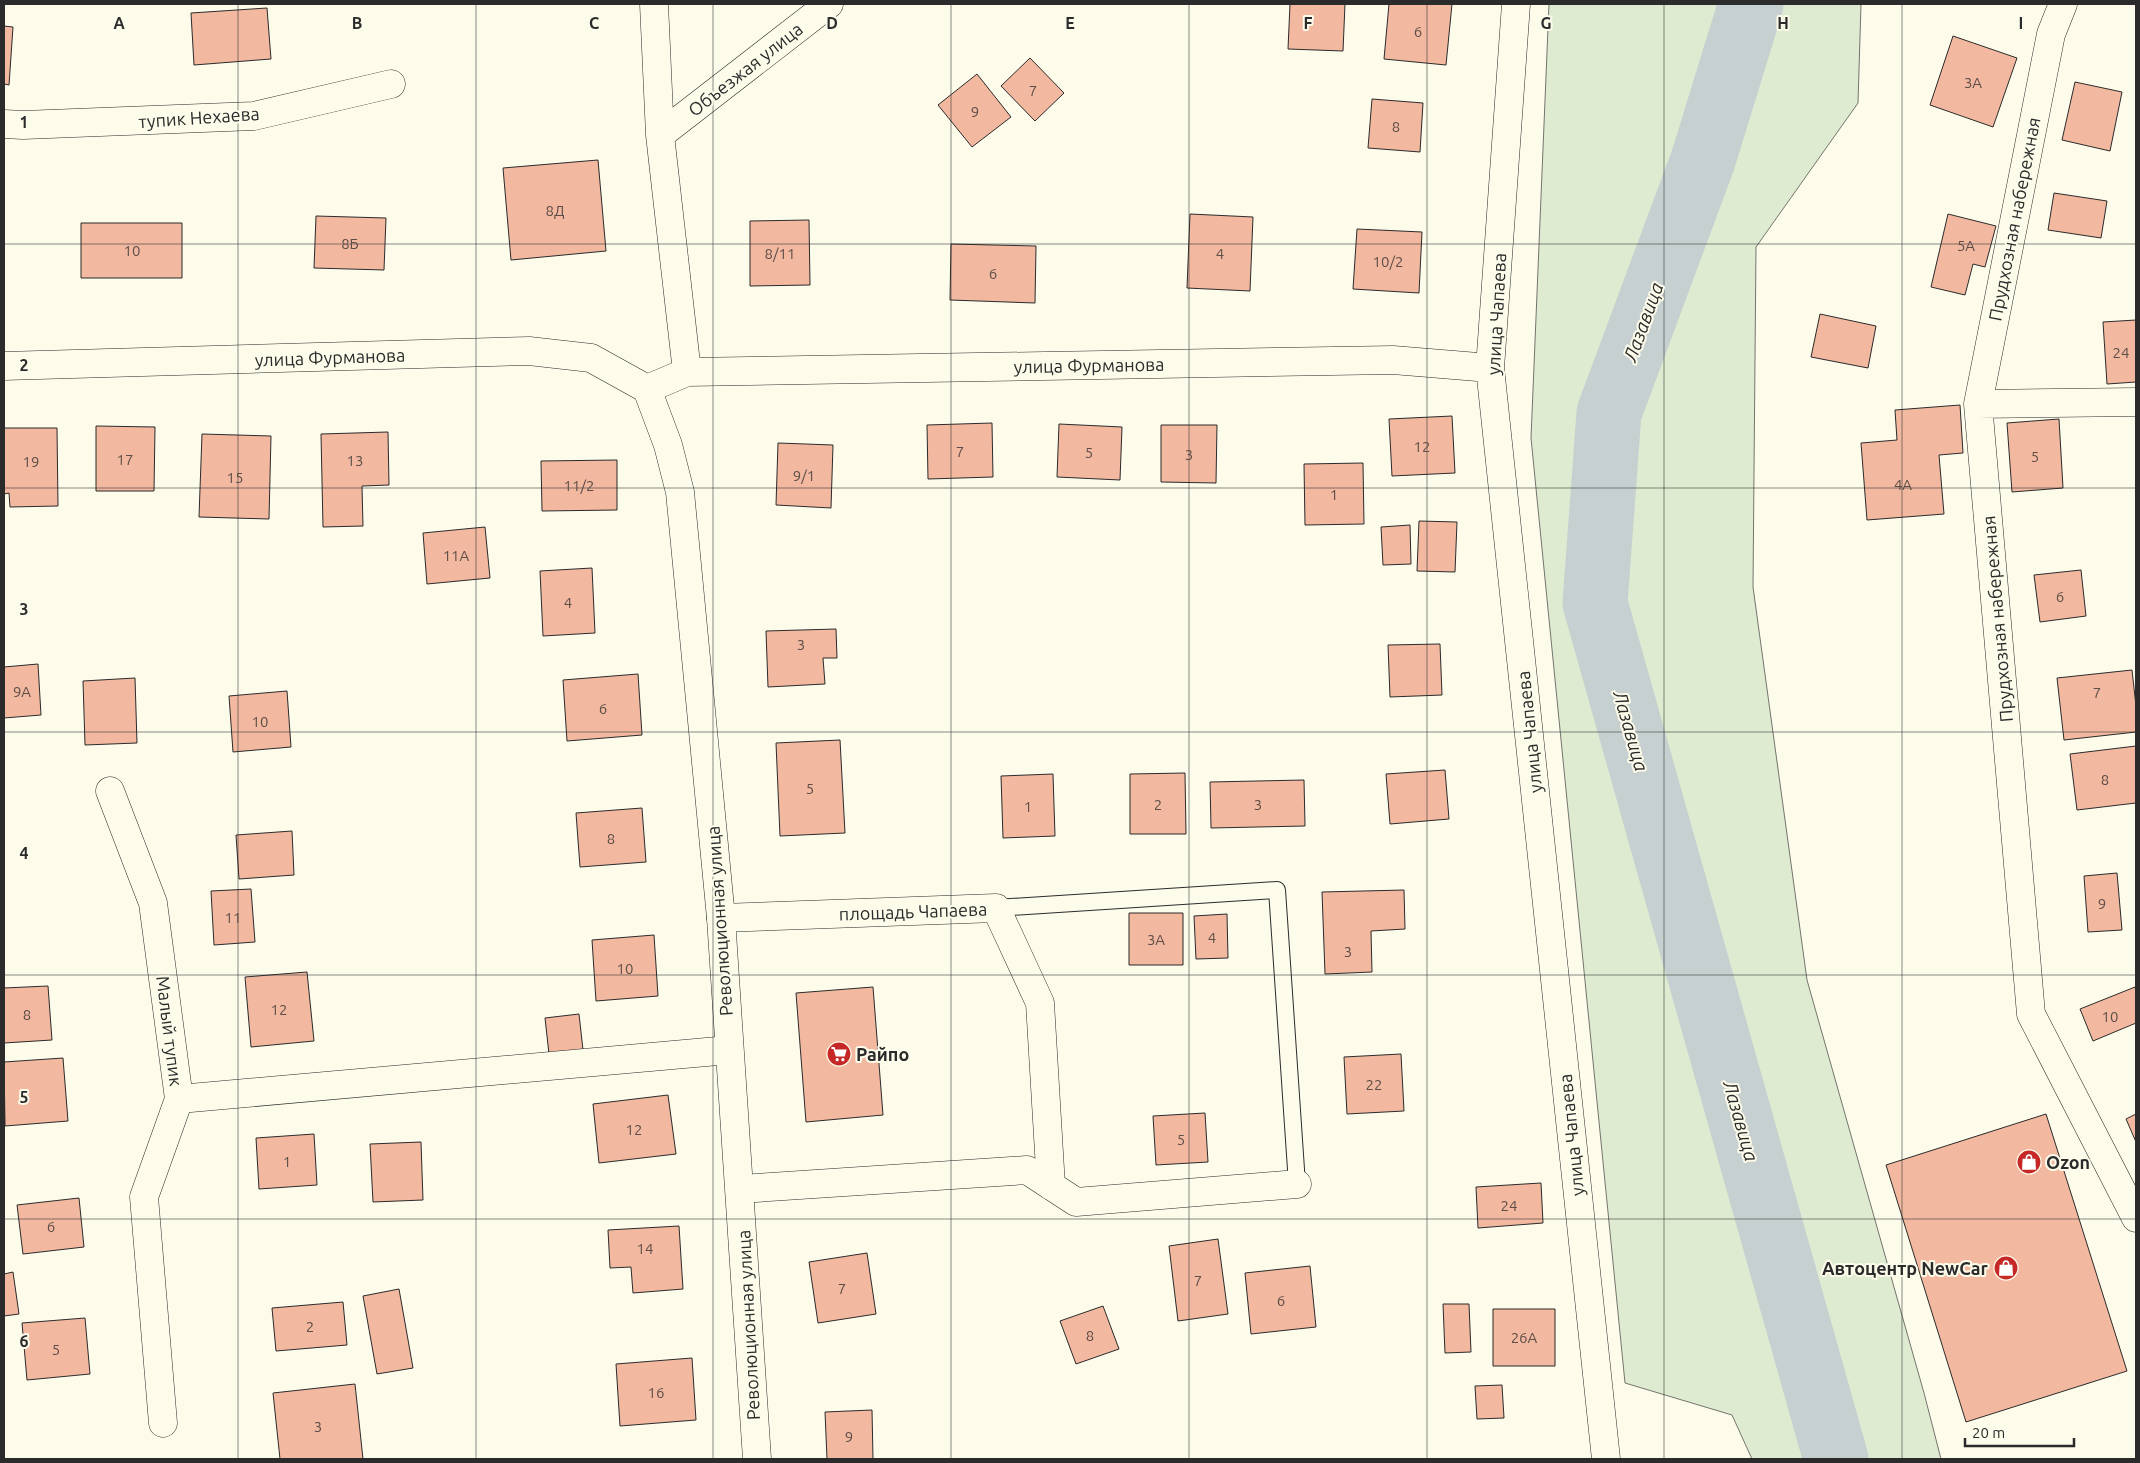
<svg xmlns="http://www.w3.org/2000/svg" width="2140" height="1463" viewBox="0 0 2140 1463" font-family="Ubuntu,sans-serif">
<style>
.green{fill:#deebd1;stroke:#74746e}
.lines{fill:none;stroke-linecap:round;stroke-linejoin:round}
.river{stroke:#c7d0d0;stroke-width:65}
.building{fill:#f2b8a0;stroke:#2b2b2b}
.lane-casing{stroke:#2b2b2b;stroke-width:18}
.street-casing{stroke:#2b2b2b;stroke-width:29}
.secondary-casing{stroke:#2b2b2b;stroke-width:29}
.lane{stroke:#fdfbea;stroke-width:16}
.street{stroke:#fdfbea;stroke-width:28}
.secondary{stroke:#fdfbea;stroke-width:28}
.grid{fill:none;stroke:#2b2b2b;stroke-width:1;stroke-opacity:0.55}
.labels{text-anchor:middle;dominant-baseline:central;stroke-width:4;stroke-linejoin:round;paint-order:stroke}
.number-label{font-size:15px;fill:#5d4e48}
.street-label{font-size:18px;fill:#2b2b2b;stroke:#fdfbea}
.poi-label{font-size:18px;font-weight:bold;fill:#2b2b2b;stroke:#fdfbea;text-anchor:start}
.water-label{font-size:19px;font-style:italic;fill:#2b2b2b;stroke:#fdfbea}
.grid-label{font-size:16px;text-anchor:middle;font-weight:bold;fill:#2b2b2b;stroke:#fdfbea;stroke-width:4;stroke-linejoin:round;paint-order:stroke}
</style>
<rect width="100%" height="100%" fill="#fdfbea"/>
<!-- green -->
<path class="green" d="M1549,4H1861L1858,103L1756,247L1753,587L1807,980L1924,1393L1941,1459H1752L1732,1415L1625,1383L1531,438Z"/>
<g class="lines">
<!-- river -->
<path class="river" d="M1751,4L1703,160L1609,413L1595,603L1836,1459"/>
</g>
<!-- building -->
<path class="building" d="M1290,4H1345L1343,51L1288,49Z
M1389,4H1452L1446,65L1384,59Z
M267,8L271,59L194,65L191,13Z
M4,26L13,27L9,85L4,84Z
M1953,36L2017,58L1993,127L1930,105Z
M1030,58L1064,93L1035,121L1001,86Z
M977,74L1011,117L972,147L938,105Z
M2075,82L2122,92L2110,151L2062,140Z
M1372,99L1423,103L1420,152L1368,148Z
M598,160L606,251L511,260L503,168Z
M2054,193L2107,201L2101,238L2048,230Z
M1190,214L1253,217L1250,291L1187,288Z
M1948,214L1996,226L1985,267L1973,264L1965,295L1931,287Z
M316,216L386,218L384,270L314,268Z
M809,220L810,285L750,286V221Z
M81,223H182V278H81Z
M1357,229L1422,232L1419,293L1353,289Z
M951,244L1036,246L1035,303L950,300Z
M1820,314L1876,326L1868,368L1811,357Z
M2136,320V382L2107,384L2103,322Z
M1960,405L1963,453L1939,455L1944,514L1867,520L1861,443L1897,440L1895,410Z
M1452,416L1455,473L1392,476L1389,419Z
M2059,419L2063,488L2012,492L2007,423Z
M992,423L993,477L928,479L927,425Z
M1059,424L1122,427L1120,480L1057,477Z
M1161,425H1217L1216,483L1161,482Z
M96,426L155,427L154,491H96Z
M4,428H57L58,506L10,507L9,493L4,494Z
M388,432L389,485L362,486L363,526L323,527L321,434Z
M202,434L271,436L269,519L199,517Z
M778,443L833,445L831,508L776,505Z
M617,460V510L542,511L541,461Z
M1363,463L1364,524L1305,525L1304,464Z
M1419,521L1457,522L1455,572L1417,571Z
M1410,525L1411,564L1383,565L1381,527Z
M485,527L490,578L427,584L423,533Z
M592,568L595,633L543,636L540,571Z
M2081,570L2086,616L2040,622L2034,575Z
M836,629L837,658H823L825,684L768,687L766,631Z
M1440,644L1442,695L1390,697L1388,645Z
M38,664L41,715L4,718V667Z
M2132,670L2136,706V732L2064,740L2057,678Z
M638,674L642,735L567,741L563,680Z
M135,678L137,743L85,745L83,681Z
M287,691L291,747L233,752L229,696Z
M840,740L845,833L780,836L776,743Z
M2136,746V803L2077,810L2070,754Z
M1445,770L1449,819L1390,824L1386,774Z
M1185,773L1186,834H1130V774Z
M1053,774L1055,836L1003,838L1001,776Z
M1304,780L1305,826L1211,828L1210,782Z
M642,808L646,862L580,867L576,813Z
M292,831L294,875L239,879L236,835Z
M2117,873L2122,930L2088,932L2084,876Z
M251,889L255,942L214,945L211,891Z
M1404,890L1405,929L1371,931L1372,972L1325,974L1322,892Z
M1129,913H1183V965H1129Z
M1227,914L1228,958L1196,959L1194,916Z
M654,935L658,996L596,1001L592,940Z
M307,972L314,1041L251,1047L245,977Z
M48,986L52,1040L4,1043V988Z
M873,987L883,1115L806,1122L796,993Z
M2135,987L2136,991V1023L2093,1041L2080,1009Z
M579,1014L584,1059L550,1063L545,1018Z
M1401,1054L1404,1111L1347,1114L1344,1057Z
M63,1058L68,1121L5,1126L4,1062Z
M668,1095L676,1154L599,1163L593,1104Z
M1205,1113L1208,1162L1156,1165L1153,1116Z
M2046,1114L2127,1371L1966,1422L1886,1165Z
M2136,1114V1142L2126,1119Z
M314,1134L317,1185L259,1189L256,1138Z
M421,1142L423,1200L373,1202L370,1144Z
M1541,1183L1543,1223L1478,1228L1476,1187Z
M79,1198L84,1247L23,1254L17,1205Z
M679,1226L683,1289L633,1293L631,1267L610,1268L608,1230Z
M1218,1239L1228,1314L1178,1321L1169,1246Z
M867,1253L876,1314L818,1323L809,1262Z
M1310,1266L1316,1327L1251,1334L1245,1273Z
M13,1272L19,1314L4,1316V1274Z
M399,1289L413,1368L377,1374L363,1296Z
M343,1302L347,1345L276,1351L272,1308Z
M1443,1304H1469L1471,1352L1445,1353Z
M1103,1306L1119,1349L1076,1364L1060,1321Z
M1493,1309H1555V1366H1493Z
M85,1318L90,1374L27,1380L22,1323Z
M692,1358L696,1420L620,1426L616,1364Z
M355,1384L363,1459H280L273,1393Z
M1502,1385L1504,1418L1477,1419L1475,1386Z
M872,1410L873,1459H827L825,1412Z"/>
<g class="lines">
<defs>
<path id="lane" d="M996,908L1277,890L1297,1184"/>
<path id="street" d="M1516,4L1490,368L1606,1459
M2063,4L2051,34L1978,404L2031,1014L2136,1218
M4,124L23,125L254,116L391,84
M660,135L829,4
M687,372L1393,360L1490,368
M647,389L687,372L660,135L654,4
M1978,404L2136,402
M110,791L153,903L179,1099L144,1197L163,1423
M721,918L996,908L1040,1003L1051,1186
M179,1099L729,1050
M740,1189L1027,1170L1076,1202L1297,1184"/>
<path id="secondary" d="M4,366L529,351L591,358L647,389L668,445L680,492L721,918L757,1459"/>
</defs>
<!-- lane casing -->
<use href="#lane" class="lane-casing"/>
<!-- street casing -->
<use href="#street" class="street-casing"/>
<!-- secondary casing -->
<use href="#secondary" class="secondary-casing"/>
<!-- lane -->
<use href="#lane" class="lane"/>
<!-- street -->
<use href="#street" class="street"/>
<!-- secondary -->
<use href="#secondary" class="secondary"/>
</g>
<!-- grid -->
<path class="grid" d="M238,4V1459M476,4V1459M713,4V1459M951,4V1459M1189,4V1459M1427,4V1459M1664,4V1459M1902,4V1459M4,244H2136M4,488H2136M4,732H2136M4,975H2136M4,1219H2136"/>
<!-- icons -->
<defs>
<symbol id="supermarket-disc" viewBox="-11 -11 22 22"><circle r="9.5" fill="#c62828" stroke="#fdfbea"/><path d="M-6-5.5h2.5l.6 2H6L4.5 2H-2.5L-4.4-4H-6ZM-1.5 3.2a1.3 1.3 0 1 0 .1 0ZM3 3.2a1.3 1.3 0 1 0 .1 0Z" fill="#fff"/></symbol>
<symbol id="shop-disc" viewBox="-11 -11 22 22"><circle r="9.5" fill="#c62828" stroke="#fdfbea"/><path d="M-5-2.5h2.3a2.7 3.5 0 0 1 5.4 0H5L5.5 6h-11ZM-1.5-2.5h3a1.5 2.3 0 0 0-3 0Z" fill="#fff"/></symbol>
</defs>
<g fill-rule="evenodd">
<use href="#supermarket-disc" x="825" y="1040" width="28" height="28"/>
<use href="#shop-disc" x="2015" y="1148" width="28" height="28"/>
<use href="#shop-disc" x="1992" y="1254" width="28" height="28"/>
</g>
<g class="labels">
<!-- number labels -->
<g class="number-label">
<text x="1418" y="31">6</text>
<text x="1973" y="82">3А</text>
<text x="1033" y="90">7</text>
<text x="975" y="111">9</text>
<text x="1396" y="126">8</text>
<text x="555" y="210">8Д</text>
<text x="350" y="243">8Б</text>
<text x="1966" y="245">5А</text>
<text x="132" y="250">10</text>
<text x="780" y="253">8/11</text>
<text x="1220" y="253">4</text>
<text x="1388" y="261">10/2</text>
<text x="993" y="273">6</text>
<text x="2121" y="352">24</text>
<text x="1422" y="446">12</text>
<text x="960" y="451">7</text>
<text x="1089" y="452">5</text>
<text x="1189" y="454">3</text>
<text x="2035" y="456">5</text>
<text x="125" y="459">17</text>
<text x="355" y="460">13</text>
<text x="31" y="461">19</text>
<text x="804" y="475">9/1</text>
<text x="235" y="477">15</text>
<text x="1903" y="484">4А</text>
<text x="579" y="485">11/2</text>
<text x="1334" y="494">1</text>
<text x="456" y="555">11А</text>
<text x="2060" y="596">6</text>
<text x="568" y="602">4</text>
<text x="801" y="644">3</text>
<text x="22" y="691">9А</text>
<text x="2097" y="692">7</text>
<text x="603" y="708">6</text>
<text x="260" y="721">10</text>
<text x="2105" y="779">8</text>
<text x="810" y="788">5</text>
<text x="1158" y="804">2</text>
<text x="1258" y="804">3</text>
<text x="1028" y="806">1</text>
<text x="611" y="838">8</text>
<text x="2102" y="903">9</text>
<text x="233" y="917">11</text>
<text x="1212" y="937">4</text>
<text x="1156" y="939">3А</text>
<text x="1348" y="951">3</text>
<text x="625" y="968">10</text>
<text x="279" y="1009">12</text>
<text x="27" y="1014">8</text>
<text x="2110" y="1016">10</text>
<text x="1374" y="1084">22</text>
<text x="634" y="1129">12</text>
<text x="1181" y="1139">5</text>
<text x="287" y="1161">1</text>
<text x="1509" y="1205">24</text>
<text x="51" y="1226">6</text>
<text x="645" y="1248">14</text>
<text x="1198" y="1280">7</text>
<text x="842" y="1288">7</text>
<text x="1281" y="1300">6</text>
<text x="310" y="1326">2</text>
<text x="1090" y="1335">8</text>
<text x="1524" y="1337">26А</text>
<text x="56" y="1349">5</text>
<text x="656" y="1392">16</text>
<text x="318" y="1426">3</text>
<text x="849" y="1436">9</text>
</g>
<!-- street labels -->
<g class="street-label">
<text transform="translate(745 69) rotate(-38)">Объезжая улица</text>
<text transform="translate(199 117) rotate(-4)">тупик Нехаева</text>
<text transform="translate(2014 219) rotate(-79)">Прудхозная набережная</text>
<text transform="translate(1496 314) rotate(-87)">улица Чапаева</text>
<text transform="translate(330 357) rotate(-2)">улица Фурманова</text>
<text transform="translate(1089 365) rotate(-1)">улица Фурманова</text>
<text transform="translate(1997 619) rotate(-95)">Прудхозная набережная</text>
<text transform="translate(1529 732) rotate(-96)">улица Чапаева</text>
<text transform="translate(913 911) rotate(-2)">площадь Чапаева</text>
<text transform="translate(719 921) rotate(-94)">Революционная улица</text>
<text transform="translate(170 1031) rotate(83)">Малый тупик</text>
<text transform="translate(1571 1135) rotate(-96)">улица Чапаева</text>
<text transform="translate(748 1325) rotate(-93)">Революционная улица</text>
</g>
<!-- poi labels -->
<g class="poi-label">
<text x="856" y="1054">Райпо</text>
<text x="2046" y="1162">Ozon</text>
<text x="1988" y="1268" text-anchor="end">Автоцентр NewCar</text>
</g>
<!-- water labels -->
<g class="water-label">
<text transform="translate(1643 322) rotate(-70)">Лазавица</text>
<text transform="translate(1631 731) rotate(74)">Лазавица</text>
<text transform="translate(1741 1121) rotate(74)">Лазавица</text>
</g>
</g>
<g class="grid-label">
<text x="119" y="29">A</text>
<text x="357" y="29">B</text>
<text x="594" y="29">C</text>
<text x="832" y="29">D</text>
<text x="1070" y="29">E</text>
<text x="1308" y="29">F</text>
<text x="1546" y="29">G</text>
<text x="1783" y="29">H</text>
<text x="2021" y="29">I</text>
<text x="24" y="128">1</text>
<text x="24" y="371">2</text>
<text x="24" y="615">3</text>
<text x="24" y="859">4</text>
<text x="24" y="1103">5</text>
<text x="24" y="1347">6</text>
</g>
<!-- border -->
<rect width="2140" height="1463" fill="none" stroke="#2b2b2b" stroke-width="10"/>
<!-- scale -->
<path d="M1965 1438v8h109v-8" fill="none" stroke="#2b2b2b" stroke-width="2.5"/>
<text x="1972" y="1438" font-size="15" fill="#2b2b2b" stroke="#fdfbea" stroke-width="4" paint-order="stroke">20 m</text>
</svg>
